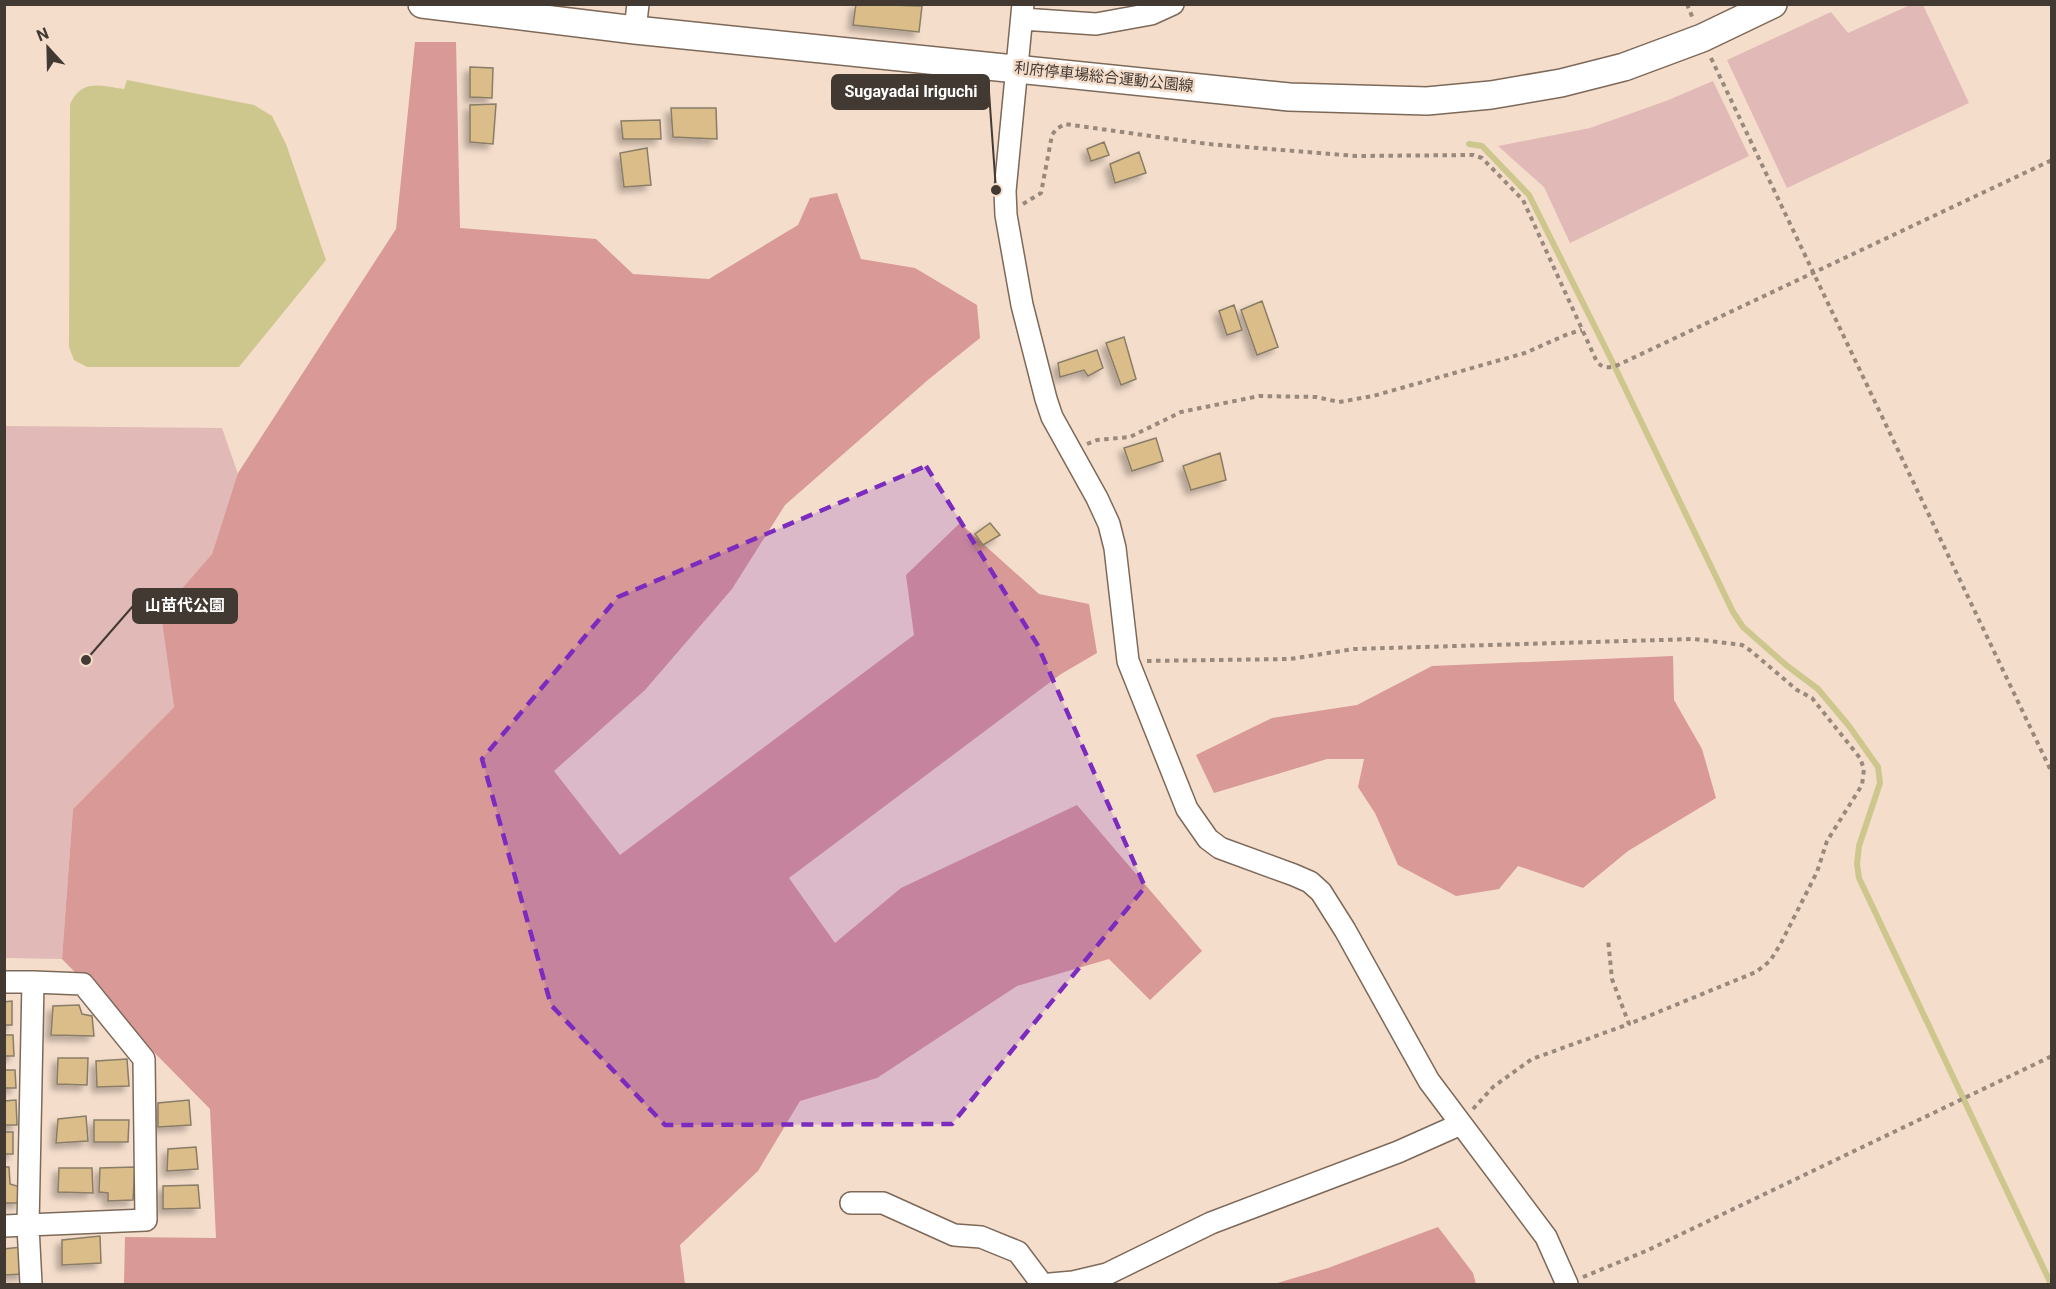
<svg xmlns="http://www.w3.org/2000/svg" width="2056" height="1289" viewBox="0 0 2056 1289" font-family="Roboto,'Noto Sans JP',sans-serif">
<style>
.green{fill:#e1b9b7}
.forest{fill:#d89997}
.water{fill:#cec78d}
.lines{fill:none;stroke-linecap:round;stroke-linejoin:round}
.stream{stroke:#cec78d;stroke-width:6}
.building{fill:#dabd89;stroke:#897d67;stroke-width:1.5;filter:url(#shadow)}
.minor-casing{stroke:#7d6959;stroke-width:24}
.major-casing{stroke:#7d6959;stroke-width:30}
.path{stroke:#99897c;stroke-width:4;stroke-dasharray:4.5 4.5;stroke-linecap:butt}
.minor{stroke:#fff;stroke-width:21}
.major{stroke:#fff;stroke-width:27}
.marked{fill:#7b2cbf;fill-opacity:0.2;stroke:#7b2cbf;stroke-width:4.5;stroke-dasharray:12 8;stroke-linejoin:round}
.labels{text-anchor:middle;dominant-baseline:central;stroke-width:5;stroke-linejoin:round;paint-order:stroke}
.street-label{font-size:15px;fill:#423932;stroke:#f4ddcb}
.leader{fill:none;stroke:#423932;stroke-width:2}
.callout-dot{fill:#423932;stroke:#f4ddcb;stroke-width:2}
.callout{fill:#423932;stroke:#423932;stroke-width:2}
.callout-label{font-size:16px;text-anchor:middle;font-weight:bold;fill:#fff}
</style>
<defs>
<filter id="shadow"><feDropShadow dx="-5" dy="5" stdDeviation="3" flood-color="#0004"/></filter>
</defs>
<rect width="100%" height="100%" fill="#f4ddcb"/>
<!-- green -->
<path class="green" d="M1910,5H1923L1969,103L1787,188L1727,60L1831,12L1848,33Z
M1713,81L1749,156L1570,243L1544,187L1498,146L1590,128L1666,101Z
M5,426L222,428L238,474L212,554L162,613L174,707L73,809L62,959L5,958Z"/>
<!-- forest -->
<path class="forest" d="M415,42H456L460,228L596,239L633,274L709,279L798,225L810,198L837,193L861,259L915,268L977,305L980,338L929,379L785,505L732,589L645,690L554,771L620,855L914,635L906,575L960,523L1039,594L1089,604L1097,653L1061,674L789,878L835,943L901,888L1077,805L1202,951L1150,1000L1109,959L1017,986L877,1078L800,1101L758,1171L680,1245L685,1284H124L125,1237L216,1238L210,1109L62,959L73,809L174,707L161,613L212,554L238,473L396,229Z
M1673,656L1674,700L1702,749L1716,798L1628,851L1583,888L1518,866L1499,889L1456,896L1398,865L1375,813L1358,787L1364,759H1327L1214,793L1196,755L1272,718L1357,705L1432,666Z
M1438,1227L1473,1273L1476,1284H1274L1328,1268Z"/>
<!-- water -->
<path class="water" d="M127,80L254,105L272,116L286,144L326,260L239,367H87L74,360L69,347L70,104C82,78 101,86 124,89Z"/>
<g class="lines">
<!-- stream -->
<path class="stream" d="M1469,144L1482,146L1529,195L1611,359L1733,612L1743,627L1786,665L1818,689L1849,726L1878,767L1880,783L1859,846L1857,864L1859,878L2051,1284"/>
</g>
<!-- building -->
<path class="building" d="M856,4L922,6L919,32L853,25Z
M470,67L493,68L492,98L470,97Z
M496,104L493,144L470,142V105Z
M671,108H716L717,139L673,137Z
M660,120L661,139H623L621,121Z
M1104,142L1109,155L1091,161L1087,149Z
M647,148L651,185L624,187L620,153Z
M1139,152L1146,173L1115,183L1110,164Z
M1262,301L1278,347L1257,355L1241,310Z
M1234,305L1242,330L1227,335L1219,311Z
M1124,337L1136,379L1121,385L1106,343Z
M1097,350L1103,368L1088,376L1084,370L1060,377L1058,363Z
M1156,438L1163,461L1132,471L1124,448Z
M1220,453L1226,480L1191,490L1183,466Z
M990,523L1000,535L983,545L975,534Z
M12,1001V1025H4V1002Z
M79,1005L82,1014L92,1016L94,1036L51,1035L53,1006Z
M4,1035H13L14,1056H4Z
M58,1058H88L87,1085L57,1084Z
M127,1059L129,1086L97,1087L96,1061Z
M4,1070H15L16,1088H4Z
M16,1100L17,1125H4V1101Z
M189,1100L191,1125L158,1127V1103Z
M86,1116L88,1141L56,1143L58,1119Z
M94,1120H129L128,1142H94Z
M4,1132H13V1154H4Z
M196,1147L198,1169L167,1171L168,1149Z
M4,1167H9L10,1184L20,1187V1203H4Z
M135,1167L133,1200L108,1201V1193L99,1192L100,1168Z
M59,1168H92L93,1193L58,1192Z
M198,1185L200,1208L163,1209V1186Z
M100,1236L101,1263L62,1265V1240Z
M21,1247L24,1274L4,1275V1249Z"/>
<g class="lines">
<defs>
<path id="minor" d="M1023,4L1005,191L1006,215L1022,305L1046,399L1052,417L1097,498L1109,524L1115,548L1128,661L1187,809L1208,839L1220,848L1294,875L1310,882L1321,892L1345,930L1429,1081L1546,1237L1567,1284
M1022,19L1096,24L1151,14L1173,4
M635,30L638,4
M4,982H33L28,1226L31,1284
M851,1203H883L954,1235L981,1237L1018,1252L1042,1284
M4,1226L146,1220L144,1059L83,984L33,982
M1050,1284L1073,1282L1107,1274L1211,1223L1398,1152L1461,1124"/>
<path id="major" d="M422,4L635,30L1289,97L1427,101L1491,95L1561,83L1624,67L1702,38L1773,4"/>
</defs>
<!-- minor casing -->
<use href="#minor" class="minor-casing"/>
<!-- major casing -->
<use href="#major" class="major-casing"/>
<!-- path -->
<path class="path" d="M1687,4L1693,19
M1711,58L2052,773
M1023,204L1041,193L1052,135L1056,129L1065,124L1208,144L1356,156L1473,155L1482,158L1523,200L1597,362C1604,369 1609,368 1618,365L2052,160
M1087,444L1097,440L1130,437L1181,412L1259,396L1316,397L1339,402L1373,396L1525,353L1568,334L1582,330
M1147,661L1290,659L1354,649L1694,639L1742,645L1751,651L1797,690L1812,698L1860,758L1864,769L1862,785L1827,841L1817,872L1780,945L1770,961L1756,972L1629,1024
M1473,1109L1493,1087L1532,1059L1629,1024L1612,979L1608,939
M1583,1277L1646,1251L2052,1056"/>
<!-- minor -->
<use href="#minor" class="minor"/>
<!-- major -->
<use href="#major" class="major"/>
</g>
<!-- marked area -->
<path class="marked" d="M926,466L1037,644L1145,887L952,1124L665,1125L551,1005L482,759L618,597Z"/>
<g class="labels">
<!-- street labels -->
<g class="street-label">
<text transform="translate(1104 77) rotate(6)">利府停車場総合運動公園線</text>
</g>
</g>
<!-- callouts -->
<path class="leader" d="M996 190L989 92M86 660L133 606"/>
<g class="callout-dot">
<circle cx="996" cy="190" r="6"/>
<circle cx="86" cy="660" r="6"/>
</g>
<g class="callout">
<rect x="832" y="75" width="157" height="34" rx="6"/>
<rect x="133" y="589" width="104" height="34" rx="6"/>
</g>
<g class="callout-label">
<text x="911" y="97">Sugayadai Iriguchi</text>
<text x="185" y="611">山苗代公園</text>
</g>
<!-- border -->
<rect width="2056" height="1289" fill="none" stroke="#423932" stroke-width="12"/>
<!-- north arrow -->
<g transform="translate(48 48) rotate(338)" stroke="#f4ddcb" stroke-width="4.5" paint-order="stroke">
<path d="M0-4.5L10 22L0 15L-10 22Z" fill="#423932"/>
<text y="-9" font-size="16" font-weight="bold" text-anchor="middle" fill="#423932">N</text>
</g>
</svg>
